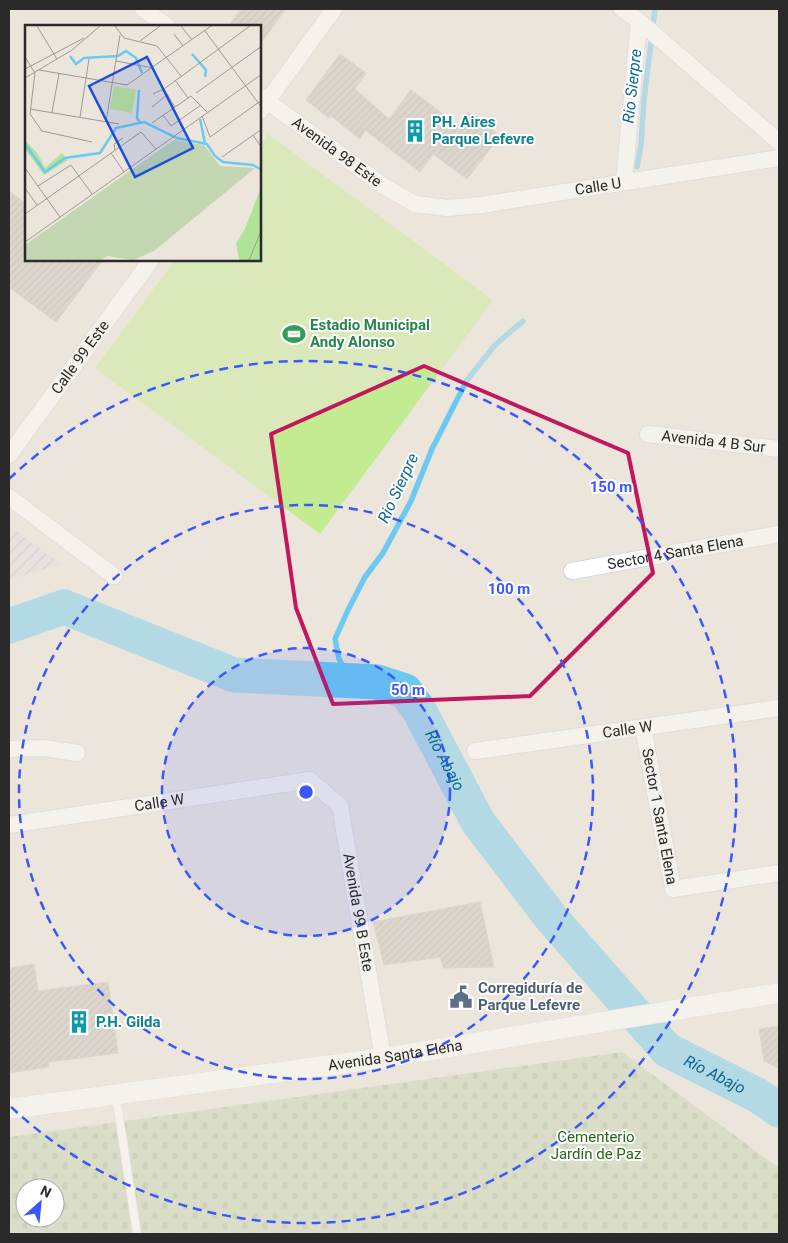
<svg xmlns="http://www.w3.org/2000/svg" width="788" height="1243" viewBox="0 0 788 1243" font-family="Roboto,sans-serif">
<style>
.industrial{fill:url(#industrial-furrows)}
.cemetery{fill:url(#cemetery-stones);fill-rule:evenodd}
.pitch{fill:#c3eb92}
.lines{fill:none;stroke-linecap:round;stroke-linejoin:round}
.stream{stroke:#6cc9f0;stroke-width:5.5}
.river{stroke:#6cc9f0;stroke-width:35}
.building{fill:url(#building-hatch);stroke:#c7c1b5}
.service-casing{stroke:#d0d3e3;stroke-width:9}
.minor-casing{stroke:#d0d3e3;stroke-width:18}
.tertiary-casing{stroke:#d0d3e3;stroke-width:21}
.service{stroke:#fff;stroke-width:8}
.minor{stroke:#fff;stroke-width:16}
.tertiary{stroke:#fff;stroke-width:20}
.marked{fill:none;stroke:#c2185b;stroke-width:4;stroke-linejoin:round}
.ring{fill:none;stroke:#3957fc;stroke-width:2.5;stroke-dasharray:9 6}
.labels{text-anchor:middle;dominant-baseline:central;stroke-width:4;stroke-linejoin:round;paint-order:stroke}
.culture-label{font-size:15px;font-weight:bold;fill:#0d838f;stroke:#fff;text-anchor:start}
.street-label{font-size:15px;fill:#2a2a2a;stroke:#fff}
.leisure-label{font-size:15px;font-weight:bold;fill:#27864d;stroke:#fff;text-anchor:start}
.service-label{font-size:15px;font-weight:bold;fill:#4e5e75;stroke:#fff;text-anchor:start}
.park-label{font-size:15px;fill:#276719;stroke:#fff}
.water-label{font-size:16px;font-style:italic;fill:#0c669b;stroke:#fff}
.inset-river{fill:none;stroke:#6cc9f0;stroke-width:2.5}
.inset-road{fill:none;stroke:#9e9a94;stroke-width:1}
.view{fill:#1d4ed8;fill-opacity:0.15;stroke:#1d4ed8;stroke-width:2.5}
.inset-edge{fill:none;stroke:#2a2a2a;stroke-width:2.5}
.centre{fill:#3957fc;stroke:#fff;stroke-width:2.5}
.ring-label{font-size:15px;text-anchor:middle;font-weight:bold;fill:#3957fc;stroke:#fff;stroke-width:4;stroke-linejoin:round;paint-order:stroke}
</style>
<defs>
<pattern id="industrial-furrows" width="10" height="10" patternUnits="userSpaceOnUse" patternTransform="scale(1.25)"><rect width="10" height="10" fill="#dfdce4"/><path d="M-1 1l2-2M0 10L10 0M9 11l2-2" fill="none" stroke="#c0bdc4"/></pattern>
<pattern id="cemetery-stones" width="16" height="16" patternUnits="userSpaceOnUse" patternTransform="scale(1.25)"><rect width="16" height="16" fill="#c3d6b2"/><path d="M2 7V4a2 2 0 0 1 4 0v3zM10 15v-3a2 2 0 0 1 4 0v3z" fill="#a8b899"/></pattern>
<pattern id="building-hatch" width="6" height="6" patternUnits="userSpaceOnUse" patternTransform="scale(1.25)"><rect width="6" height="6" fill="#c7c2bb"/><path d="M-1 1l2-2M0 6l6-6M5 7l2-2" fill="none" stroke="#aba7a1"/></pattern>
</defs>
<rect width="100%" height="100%" fill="#ece5db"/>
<!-- industrial -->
<path class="industrial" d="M9,526L61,564L9,580Z"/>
<!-- cemetery -->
<path class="cemetery" d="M622,1052L779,1168V1234H9V1137ZM25,1188H55V1218H25Z"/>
<!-- pitch -->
<path class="pitch" d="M268,134L493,300L320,534L95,368L175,260H260V145Z"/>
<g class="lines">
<!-- stream -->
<path class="stream" d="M637,167L641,145L644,100L655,9
M351,681L339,659L335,639L348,610L365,577L383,553L411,501L432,449L467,380L495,345L523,321"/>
<!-- river -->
<path class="river" id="s1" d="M9,626L64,607L234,675L377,682L405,691L419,710L478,822L553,920L667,1050L757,1095L779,1110"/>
</g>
<!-- building -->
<path class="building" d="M241,9H286L260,44V26H228Z
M340,54L366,73L355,89L389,119L411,90L458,125L468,112L500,136L467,179L433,154L420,172L365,130L360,139L331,116L329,118L306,100Z
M9,191L26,204V260H103L56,322L9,287Z
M480,902L494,967L443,968L440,957L384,965L373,922Z
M34,964L38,991L108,982L118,1053L49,1062V1067L9,1073V968Z
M779,1026V1068L764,1061L759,1029Z"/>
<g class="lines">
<defs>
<path id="service" d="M116,1096L137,1234"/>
<g id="minor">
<path d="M143,9L167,26"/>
<path d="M622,9L639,21L779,142"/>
<path id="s2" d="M260,96L385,187L415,204L447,208L481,205L779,158"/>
<path d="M260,111L334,9"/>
<path d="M624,182L639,21"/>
<path id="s3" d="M648,434L779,449"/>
<path id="s4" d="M9,455L151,260"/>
<path d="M9,497L114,576"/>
<path id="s5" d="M572,571L779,534"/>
<path id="s6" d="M643,727L673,889L779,873"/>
<path d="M9,749L44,748L77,753"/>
<path id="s7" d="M475,751L779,708"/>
<path id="s8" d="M9,825L310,780L340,806L383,1058"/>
</g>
<g id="tertiary">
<path id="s9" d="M9,1109L383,1058L779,993"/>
</g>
</defs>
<!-- service casing -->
<use href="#service" class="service-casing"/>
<!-- minor casing -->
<use href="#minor" class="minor-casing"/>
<!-- tertiary casing -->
<use href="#tertiary" class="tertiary-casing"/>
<!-- service -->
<use href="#service" class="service"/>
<!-- minor -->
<use href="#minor" class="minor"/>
<!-- tertiary -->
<use href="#tertiary" class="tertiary"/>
</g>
<!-- marked area -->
<path d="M0 0H788V1243H0ZM424,366L628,453L653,573L530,696L333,704L296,608L271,434Z" fill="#ece5db" fill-opacity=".55" fill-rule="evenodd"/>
<path class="marked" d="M424,366L628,453L653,573L530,696L333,704L296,608L271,434Z"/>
<!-- distance rings -->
<circle cx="306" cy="792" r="144" fill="#3957fc" fill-opacity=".12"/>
<g class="ring">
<circle cx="306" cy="792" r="144"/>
<circle cx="306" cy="792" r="287"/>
<path d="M9 479A431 431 0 1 1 9 1105"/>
</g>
<!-- icons -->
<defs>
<symbol id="building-bare" viewBox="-9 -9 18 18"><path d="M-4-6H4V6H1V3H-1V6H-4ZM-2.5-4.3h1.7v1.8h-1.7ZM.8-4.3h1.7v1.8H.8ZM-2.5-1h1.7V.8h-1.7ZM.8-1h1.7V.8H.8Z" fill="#0f9aa8" stroke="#fff" stroke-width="2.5" paint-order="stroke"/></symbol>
<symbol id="stadium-bare" viewBox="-9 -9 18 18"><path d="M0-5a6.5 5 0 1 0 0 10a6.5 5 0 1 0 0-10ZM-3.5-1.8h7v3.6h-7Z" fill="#2e9e5b" stroke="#fff" stroke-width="2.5" paint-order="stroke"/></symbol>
<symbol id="civic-bare" viewBox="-9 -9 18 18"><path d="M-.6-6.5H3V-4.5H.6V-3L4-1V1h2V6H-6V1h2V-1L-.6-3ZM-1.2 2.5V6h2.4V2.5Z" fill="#5c6f8a" stroke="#fff" stroke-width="2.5" paint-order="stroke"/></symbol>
</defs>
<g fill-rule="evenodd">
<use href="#building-bare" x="399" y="115" width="32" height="32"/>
<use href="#stadium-bare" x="278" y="318" width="32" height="32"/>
<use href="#civic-bare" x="445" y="981" width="32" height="32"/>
<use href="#building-bare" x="63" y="1006" width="32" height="32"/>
</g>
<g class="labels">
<!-- culture labels -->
<g class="culture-label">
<text x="432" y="122">PH. Aires<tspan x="432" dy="17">Parque Lefevre</tspan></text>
<text x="96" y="1022">P.H. Gilda</text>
</g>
<!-- street labels -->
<g class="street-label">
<text stroke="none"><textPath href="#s2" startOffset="95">Avenida 98 Este</textPath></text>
<text stroke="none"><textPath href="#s2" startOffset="374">Calle U</textPath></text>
<text stroke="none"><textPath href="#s4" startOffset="121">Calle 99 Este</textPath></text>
<text stroke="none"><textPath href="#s3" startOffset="66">Avenida 4 B Sur</textPath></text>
<text stroke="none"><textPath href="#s5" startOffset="105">Sector 4 Santa Elena</textPath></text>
<text stroke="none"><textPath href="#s7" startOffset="154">Calle W</textPath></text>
<text stroke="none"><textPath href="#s8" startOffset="152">Calle W</textPath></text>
<text stroke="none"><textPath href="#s6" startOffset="91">Sector 1 Santa Elena</textPath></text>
<text stroke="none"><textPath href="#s8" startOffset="452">Avenida 99 B Este</textPath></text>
<text stroke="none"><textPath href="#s9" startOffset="390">Avenida Santa Elena</textPath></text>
</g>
<!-- leisure labels -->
<g class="leisure-label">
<text x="310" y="325">Estadio Municipal<tspan x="310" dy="17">Andy Alonso</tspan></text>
</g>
<!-- service labels -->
<g class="service-label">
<text x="478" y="988">Corregiduría de<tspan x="478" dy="17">Parque Lefevre</tspan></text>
</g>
<!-- park labels -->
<g class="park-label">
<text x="596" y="1137">Cementerio<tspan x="596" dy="17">Jardín de Paz</tspan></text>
</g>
<!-- water labels -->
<g class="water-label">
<text transform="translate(632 86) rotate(-84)">Rio Sierpre</text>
<text transform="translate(398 488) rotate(-65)">Rio Sierpre</text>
<text stroke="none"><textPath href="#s1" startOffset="494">Río Abajo</textPath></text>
<text stroke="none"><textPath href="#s1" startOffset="914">Río Abajo</textPath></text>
</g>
</g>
<!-- overview -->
<g transform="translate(25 25)">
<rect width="236" height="236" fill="#ece5db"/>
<path d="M236,162V235H214L211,218L220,204Z" fill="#afe397"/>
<path d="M0,115L13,129L20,143L37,128L43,135L19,150L0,124Z" fill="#afe397"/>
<path d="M149,115L179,120L195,141L230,143L129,226L108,235L82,231L76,235H0V220Z" fill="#c3d6b2"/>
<path d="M89,61L111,65L107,88L85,84Z" fill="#c3eb92"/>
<path class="inset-river" d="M167,29L181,45L180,52M45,31L51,39L59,33L93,31L101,26L111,33L117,48M114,65L112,93L115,98M175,94L180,118M0,119L20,147L40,133L75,128L91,103L119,97L152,113L182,119L190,131L198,137L228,140L237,145"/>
<path class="inset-road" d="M12,1L32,34M90,1L99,13L132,21L156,51M156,1L167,15M180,6L237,83M149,9L158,21M115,16L135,1M0,32L10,48L5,89L17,106L67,117M91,36L128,43M0,44L59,13M14,45L102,60L186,1M0,53L47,25L75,1M150,55L163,73M139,64L150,82M171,68L237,21M128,69L139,64L225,1M127,82L142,70M5,84L94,99M27,87L34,49M138,90L146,101L176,80M177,91L185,112L237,75M55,92L64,34M81,97L95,10M127,98L166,71L182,87M228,110L237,123M90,125L89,119L98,113M86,128L99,147M197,132L237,104M0,143L35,192M13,161L46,140L67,169M0,163L12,180M0,189L116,107L131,124M0,217L237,49M224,235L237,204"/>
<path class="view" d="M122,32L168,123L110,152L64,61Z"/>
<rect width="236" height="236" class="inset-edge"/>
</g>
<circle cx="306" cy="792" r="8" class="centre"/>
<g class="ring-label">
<text x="611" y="492">150 m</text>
<text x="509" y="594">100 m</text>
<text x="408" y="695">50 m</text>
</g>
<!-- border -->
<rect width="788" height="1243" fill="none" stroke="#2a2a2a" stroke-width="20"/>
<!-- north arrow -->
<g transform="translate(40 1203) rotate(27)"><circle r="24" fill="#ffffff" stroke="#aaaaaa"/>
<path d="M0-4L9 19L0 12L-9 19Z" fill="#3957fc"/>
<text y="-8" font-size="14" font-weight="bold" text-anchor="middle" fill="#2a2a2a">N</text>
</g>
</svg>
